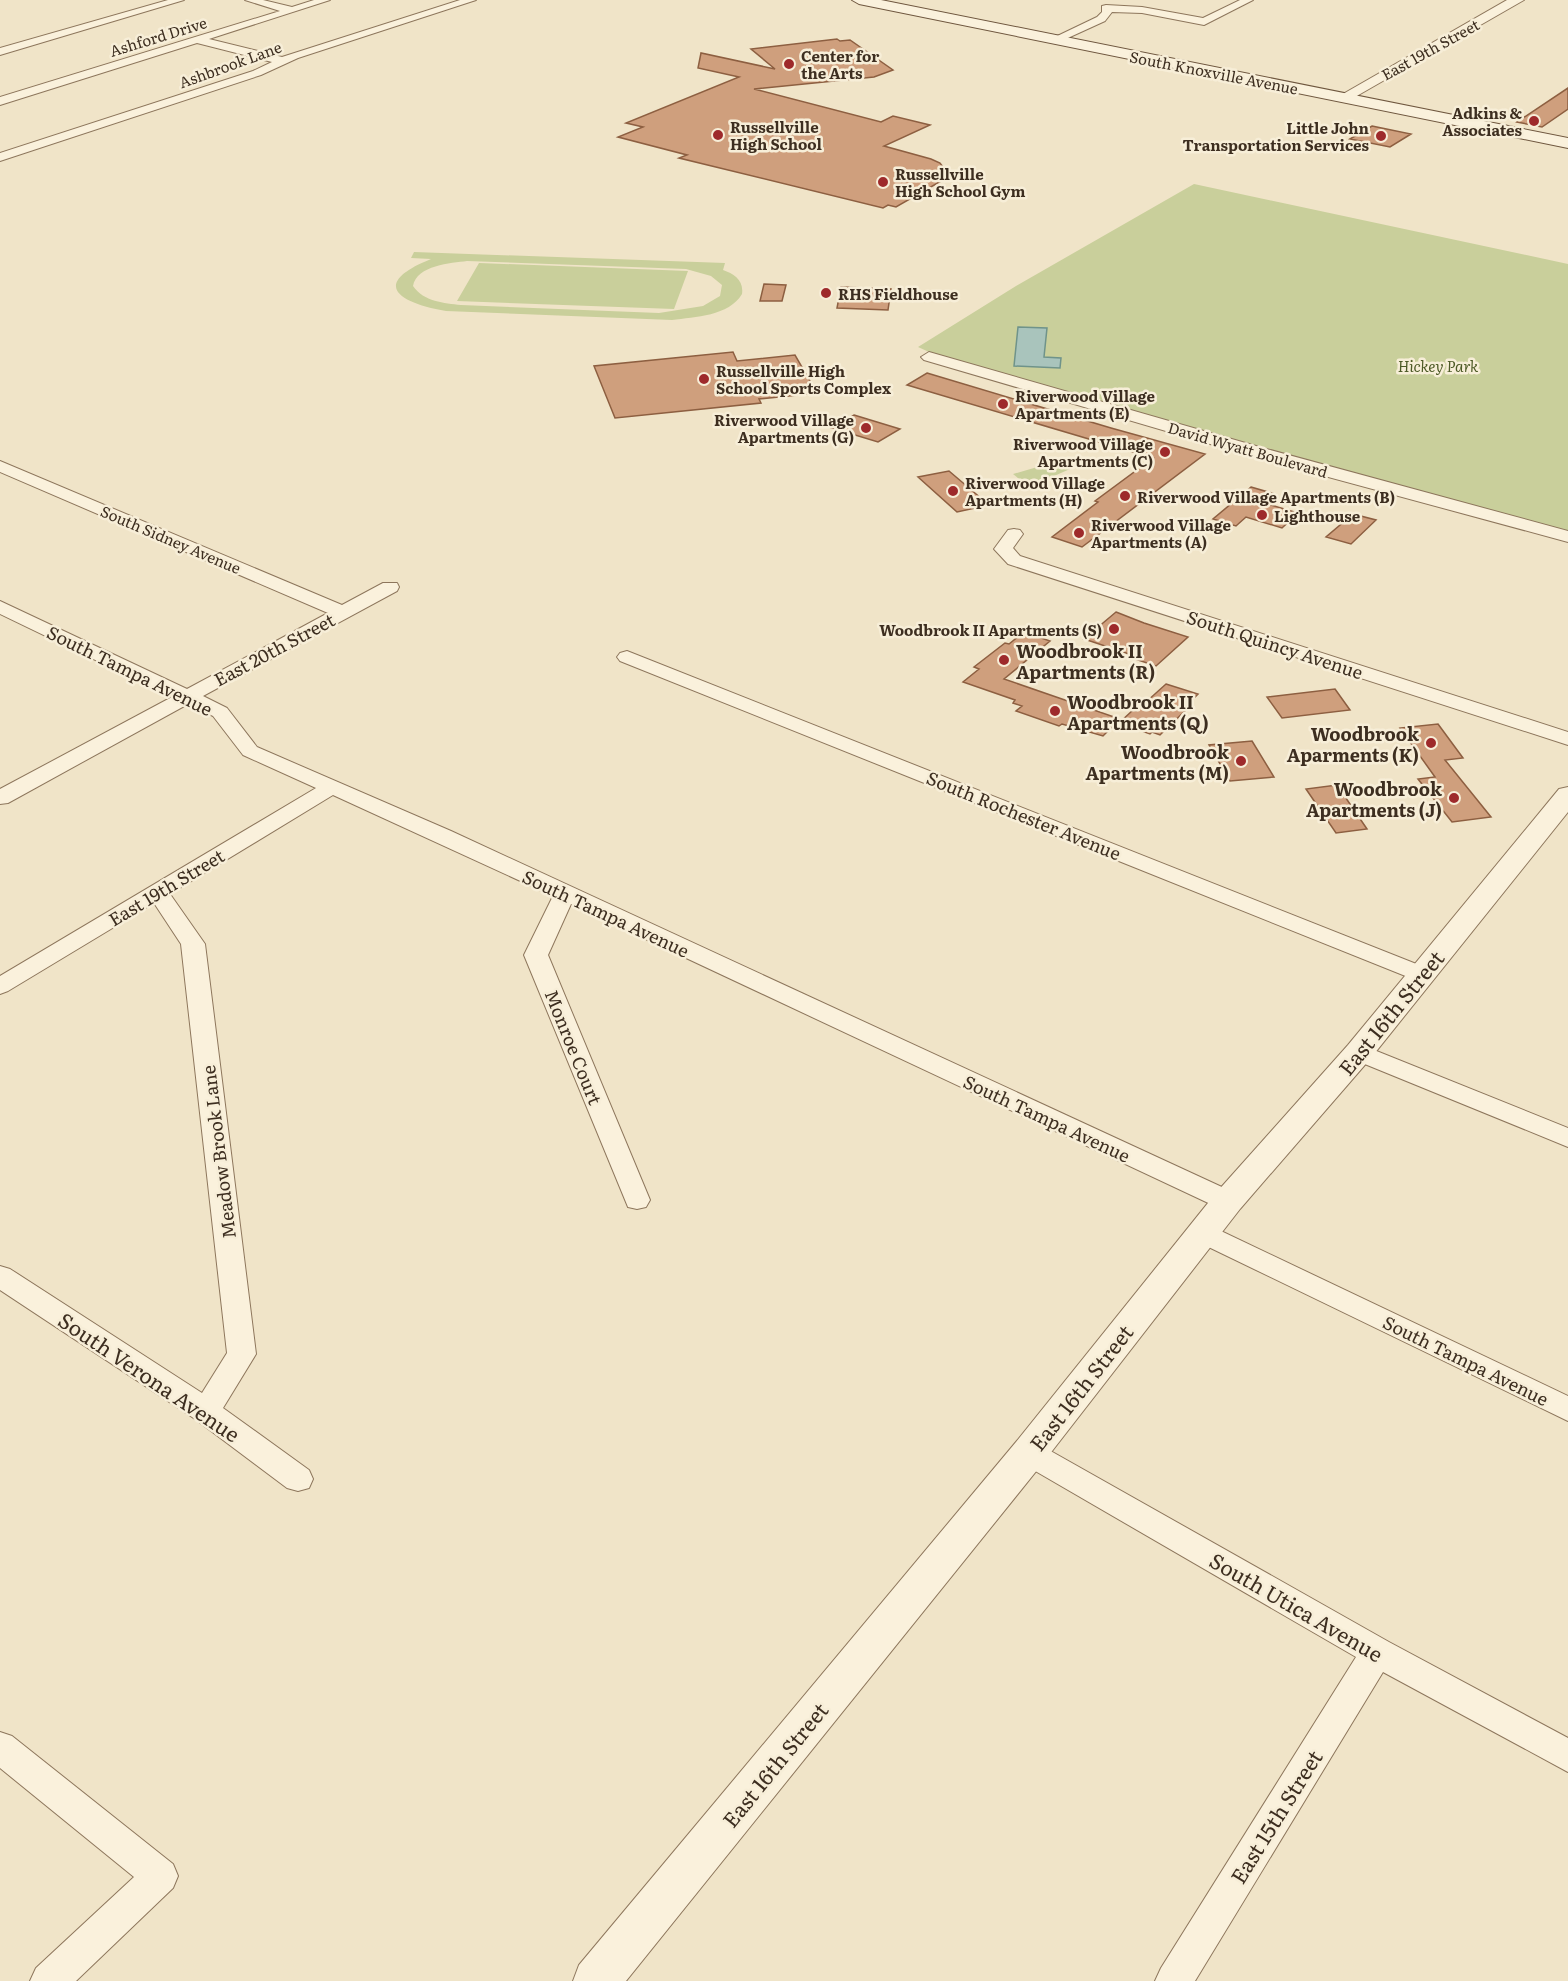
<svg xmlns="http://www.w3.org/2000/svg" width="1568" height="1981" viewBox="0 0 1568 1981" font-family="Literata,serif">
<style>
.green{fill:#c9cf9b;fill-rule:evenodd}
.water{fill:#a9c4bc;stroke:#6f938a;stroke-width:1.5}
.building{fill:#cf9f7d;stroke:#8d5f41;stroke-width:1.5}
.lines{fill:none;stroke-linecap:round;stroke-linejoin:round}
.minor-casing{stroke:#8d765c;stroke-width:2}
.tertiary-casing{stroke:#8d765c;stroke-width:2}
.secondary-casing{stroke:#6f573f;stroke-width:2}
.minor{fill:#faf1dc;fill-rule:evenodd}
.tertiary{fill:#faf1dc;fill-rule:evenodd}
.secondary{fill:#faf1dc;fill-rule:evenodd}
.poi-dot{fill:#9e2a2b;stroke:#f7eed8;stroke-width:2}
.labels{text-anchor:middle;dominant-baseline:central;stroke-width:5;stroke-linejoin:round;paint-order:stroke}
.far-street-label{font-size:15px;fill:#3d2e20;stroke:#f7eed8}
.far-poi-label{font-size:15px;font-weight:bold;fill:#3d2e20;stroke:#f7eed8;text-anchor:start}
.far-park-label{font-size:15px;font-style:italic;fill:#4d5a26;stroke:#f7eed8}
.street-label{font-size:18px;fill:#3d2e20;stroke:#f7eed8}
.poi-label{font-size:18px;font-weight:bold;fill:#3d2e20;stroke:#f7eed8;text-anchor:end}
.near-street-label{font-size:21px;fill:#3d2e20;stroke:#f7eed8}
</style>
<rect width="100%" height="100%" fill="#f0e4c8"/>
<!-- green -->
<path class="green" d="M1194,184L1568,264V533L938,356L918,347L1016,286Z
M414,252L725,263L723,270C734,274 744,280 742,294C729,316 695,317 672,320L446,311C399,303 369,284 431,259L411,258ZM467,261L686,269L711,276L722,285L720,296L703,306L659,313L461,305C444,303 424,302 413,286C417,265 451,263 467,261Z
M479,263L688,271L674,309L457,301Z
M1051,463L1070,469L1029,487L1013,474Z"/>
<!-- water -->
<path class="water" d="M1018,327L1047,328L1044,357L1061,358L1060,368L1014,366Z"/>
<!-- building -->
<path class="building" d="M837,39L840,41L850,40L893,70L874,77L754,89L881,122L893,116L930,125L884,146L931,159L940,163L950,176L896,207L888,205L883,208L679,158L687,155L618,137L643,127L626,123L739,77L698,68L701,53L775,69L751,49Z
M1568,88V109L1542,127L1517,122Z
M1372,126L1411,134L1390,147L1350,139Z
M764,284L786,285L782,301H760Z
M841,287L891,289L888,310L837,308Z
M733,352L737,361L795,355L817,393L759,399L761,403L615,418L594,366Z
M927,373L1111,428L1205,454L1082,547L1052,537L1098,502L1095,501L1153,458L907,385Z
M854,415L900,429L878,442L832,428Z
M949,471L989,505L957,512L918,477Z
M1251,487L1275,494L1264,503L1298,513L1282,528L1246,517L1236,526L1213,519Z
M1353,514L1376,520L1351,544L1326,537Z
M1116,612L1144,623L1188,637L1156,666L1132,658L1135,656L1084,639Z
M1024,632L1050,641L1004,679L1120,719L1103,736L1062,724L1059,726L1016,711L1022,706L1013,703L1015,700L963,682L979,669L974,667L1005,643L1009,644Z
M1166,684L1198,694L1187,705L1190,706L1160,735L1152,732L1150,734L1119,723L1133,710L1136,711Z
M1335,689L1350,710L1282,718L1267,697Z
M1438,724L1463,758L1445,760L1491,817L1452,822L1418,779L1435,777L1400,728Z
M1252,741L1274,777L1230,781L1209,745Z
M1337,785L1367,829L1336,833L1306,789Z"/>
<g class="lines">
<defs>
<path id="minor" d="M168,0H184L0,55V48Z
M245,0H263L292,7L314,0H330L209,39L282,57L460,0H476L298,58L261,75L0,161V153L253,71L272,62L197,43L0,105V97L280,11Z
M1240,0H1253L1204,25L1142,13L1112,12L1105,21L1059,42H1051L1049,40L1097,17L1102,12V6L1106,5L1142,7L1203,18Z
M929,352L1263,448L1568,531V542L1251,456L924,360L921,357Z
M0,461L342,605L383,583H397L399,587L397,591L203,696L227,708L257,747L451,831L1237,1194L1241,1201L1237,1208L1228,1210L1219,1208L571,904L548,955L650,1200L646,1207L637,1209L628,1207L524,955L553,896L333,795L170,894L205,944L256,1354L223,1408L309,1470L313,1479L309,1488L298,1491L287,1488L195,1419L0,1290V1266L10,1269L202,1393L227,1353L181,944L154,903L8,991L0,994V976L316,788L243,755L213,716L188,704L8,803L0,804V789L172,697L0,614V601L187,689L328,613L0,472Z
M1014,529L1020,530L1023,534L1013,548L1020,556L1568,732V745L1008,564L994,549L1008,530Z
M627,651L1429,969L1433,974L1429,979L1421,981L1413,979L620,661L617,657L620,653Z
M1359,1044L1568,1128V1147L1350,1058L1347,1052L1350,1046Z
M1202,1222L1568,1396V1421L1192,1239L1188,1232L1192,1225Z
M1029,1441L1040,1445L1389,1642L1568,1738V1772L1383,1672L1195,1981H1155L1161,1968L1356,1657L1018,1461L1014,1453L1018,1445Z
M0,1732L12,1736L173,1864L178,1876L173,1888L76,1981H30L36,1968L134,1877L0,1768Z"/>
<path id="tertiary" d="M1507,0H1524L1348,101H1338L1336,98Z
M1568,787V812L1370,1059L1240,1209L1042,1464L626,1981H573L579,1965L1016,1442L1216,1193L1348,1045L1559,789Z"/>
<path id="secondary" d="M852,0H881L1568,138V148L859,4Z"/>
</defs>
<!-- minor casing -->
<use href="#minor" class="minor-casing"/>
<!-- tertiary casing -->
<use href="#tertiary" class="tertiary-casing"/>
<!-- secondary casing -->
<use href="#secondary" class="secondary-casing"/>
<!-- minor -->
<use href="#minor" class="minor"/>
<!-- tertiary -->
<use href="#tertiary" class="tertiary"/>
<!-- secondary -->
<use href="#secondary" class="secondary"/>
</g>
<!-- markers -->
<g class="poi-dot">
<circle cx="789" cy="64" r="6"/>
<circle cx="1534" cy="121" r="6"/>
<circle cx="718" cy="135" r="6"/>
<circle cx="1381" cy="136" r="6"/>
<circle cx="883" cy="182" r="6"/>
<circle cx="826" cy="293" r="6"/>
<circle cx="704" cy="379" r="6"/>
<circle cx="1003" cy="404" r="6"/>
<circle cx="866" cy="428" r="6"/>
<circle cx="1165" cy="452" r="6"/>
<circle cx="953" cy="491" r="6"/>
<circle cx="1125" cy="496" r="6"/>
<circle cx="1262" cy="515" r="6"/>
<circle cx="1079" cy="533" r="6"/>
<circle cx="1114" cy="629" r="6"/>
<circle cx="1004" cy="660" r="6"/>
<circle cx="1055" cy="711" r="6"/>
<circle cx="1431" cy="743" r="6"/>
<circle cx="1241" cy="761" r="6"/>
<circle cx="1454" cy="798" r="6"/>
</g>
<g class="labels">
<!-- far-street labels -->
<g class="far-street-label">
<text transform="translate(158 36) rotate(-17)">Ashford Drive</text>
<text transform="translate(1430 49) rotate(-29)">East 19th Street</text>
<text transform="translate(230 64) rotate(-20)">Ashbrook Lane</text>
<text transform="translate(1214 72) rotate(11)">South Knoxville Avenue</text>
<text transform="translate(1248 449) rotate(16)">David Wyatt Boulevard</text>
<text transform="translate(171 539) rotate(23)">South Sidney Avenue</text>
</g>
<!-- far-poi labels -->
<g class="far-poi-label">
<text x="801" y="55">Center for<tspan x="801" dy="17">the Arts</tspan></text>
<text x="1522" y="112" text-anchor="end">Adkins &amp;<tspan x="1522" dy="17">Associates</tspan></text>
<text x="730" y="126">Russellville<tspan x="730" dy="17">High School</tspan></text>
<text x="1369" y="127" text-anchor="end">Little John<tspan x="1369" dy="17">Transportation Services</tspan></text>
<text x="895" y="173">Russellville<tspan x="895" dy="17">High School Gym</tspan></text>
<text x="838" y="293">RHS Fieldhouse</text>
<text x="716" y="370">Russellville High<tspan x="716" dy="17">School Sports Complex</tspan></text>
<text x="1015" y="395">Riverwood Village<tspan x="1015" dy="17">Apartments (E)</tspan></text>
<text x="854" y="419" text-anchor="end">Riverwood Village<tspan x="854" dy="17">Apartments (G)</tspan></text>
<text x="1153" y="443" text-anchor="end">Riverwood Village<tspan x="1153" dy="17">Apartments (C)</tspan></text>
<text x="965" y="482">Riverwood Village<tspan x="965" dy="17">Apartments (H)</tspan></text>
<text x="1137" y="496">Riverwood Village Apartments (B)</text>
<text x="1274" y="515">Lighthouse</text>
<text x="1091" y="524">Riverwood Village<tspan x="1091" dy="17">Apartments (A)</tspan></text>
<text x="1102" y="629" text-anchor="end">Woodbrook II Apartments (S)</text>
</g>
<!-- far-park labels -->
<g class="far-park-label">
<text x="1438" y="365">Hickey Park</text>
</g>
<!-- street labels -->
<g class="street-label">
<text transform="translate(1275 644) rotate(18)">South Quincy Avenue</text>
<text transform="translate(274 649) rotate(-28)">East 20th Street</text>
<text transform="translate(130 670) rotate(26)">South Tampa Avenue</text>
<text transform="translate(1024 815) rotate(22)">South Rochester Avenue</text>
<text transform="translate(166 887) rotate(-31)">East 19th Street</text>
<text transform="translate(606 913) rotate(25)">South Tampa Avenue</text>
<text transform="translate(574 1047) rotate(68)">Monroe Court</text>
<text transform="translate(1047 1118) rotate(25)">South Tampa Avenue</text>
<text transform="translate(218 1152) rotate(-97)">Meadow Brook Lane</text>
<text transform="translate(1466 1360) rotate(26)">South Tampa Avenue</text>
</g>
<!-- poi labels -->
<g class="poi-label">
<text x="1016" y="650" text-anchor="start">Woodbrook II<tspan x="1016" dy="21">Apartments (R)</tspan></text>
<text x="1067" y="701" text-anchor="start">Woodbrook II<tspan x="1067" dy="21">Apartments (Q)</tspan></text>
<text x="1419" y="733">Woodbrook<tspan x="1419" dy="21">Aparments (K)</tspan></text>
<text x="1229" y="751">Woodbrook<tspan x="1229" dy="21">Apartments (M)</tspan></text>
<text x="1442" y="788">Woodbrook<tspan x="1442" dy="21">Apartments (J)</tspan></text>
</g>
<!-- near-street labels -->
<g class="near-street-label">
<text transform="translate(1390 1012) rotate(-51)">East 16th Street</text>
<text transform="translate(150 1376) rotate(34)">South Verona Avenue</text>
<text transform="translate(1080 1387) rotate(-52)">East 16th Street</text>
<text transform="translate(1297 1606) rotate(30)">South Utica Avenue</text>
<text transform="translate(774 1764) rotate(-51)">East 16th Street</text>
<text transform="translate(1275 1816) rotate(-58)">East 15th Street</text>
</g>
</g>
</svg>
